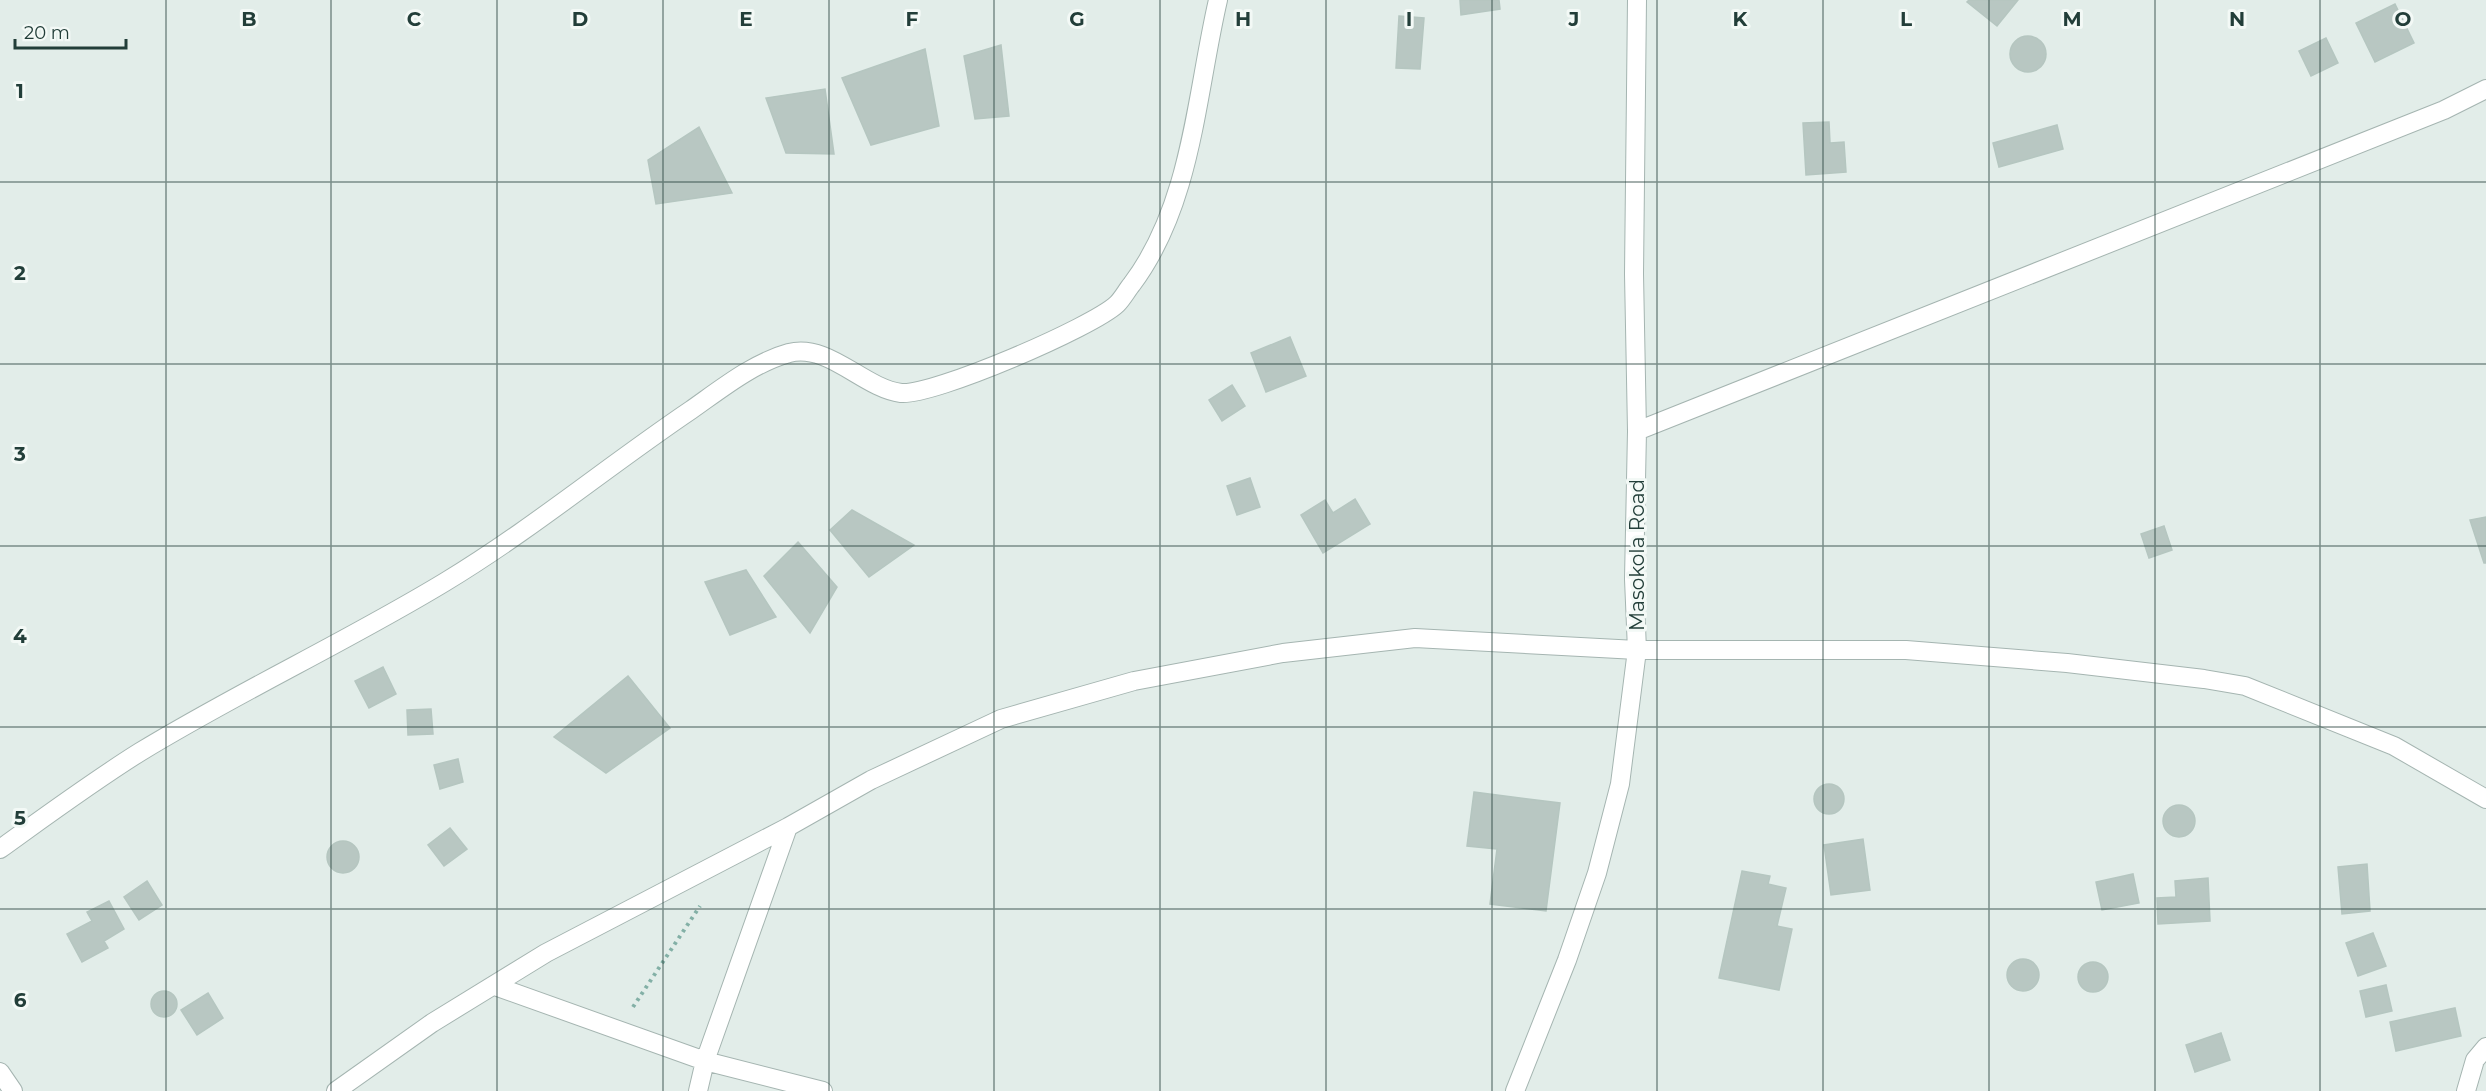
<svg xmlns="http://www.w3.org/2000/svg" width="2486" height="1091" viewBox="0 0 2486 1091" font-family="Montserrat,sans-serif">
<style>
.building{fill:#b8c7c2;stroke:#b5c6c0;stroke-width:1.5}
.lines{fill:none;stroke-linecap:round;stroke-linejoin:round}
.street-casing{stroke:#a5b5b1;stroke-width:20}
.path{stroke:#83b0a6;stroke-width:4;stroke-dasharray:3 4.5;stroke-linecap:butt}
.street{stroke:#fff;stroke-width:18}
.grid{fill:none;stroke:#223e39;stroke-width:1.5;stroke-opacity:0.55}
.labels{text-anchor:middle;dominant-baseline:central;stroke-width:6;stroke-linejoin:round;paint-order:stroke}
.street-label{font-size:20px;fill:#223e39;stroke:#f3f9f6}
.grid-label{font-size:20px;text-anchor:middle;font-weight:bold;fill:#223e39;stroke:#f3f9f6;stroke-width:6;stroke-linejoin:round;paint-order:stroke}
</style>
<rect width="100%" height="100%" fill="#e2ede9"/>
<!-- building -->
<path class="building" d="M1460,0H1499L1500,9L1461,15Z
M1969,0H2018L1997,26L1967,2Z
M2395,4L2414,43L2375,62L2356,23Z
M1399,16L1424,18L1420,69L1396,68Z
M2010 54a18 18 0 1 1 36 0a18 18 0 1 1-36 0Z
M2326,38L2338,63L2311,76L2299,51Z
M1001,45L1009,116L975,119L964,56Z
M925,49L939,126L871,145L842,78Z
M825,89L834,154L786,153L766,98Z
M1829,122L1830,143L1844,142L1846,172L1806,175L1803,123Z
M2057,125L2063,149L1999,167L1993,143Z
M699,127L732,193L656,204L648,160Z
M1290,337L1306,376L1266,392L1251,353Z
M1232,385L1245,406L1222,421L1209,400Z
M1250,478L1260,507L1237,515L1227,486Z
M1355,499L1370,524L1323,553L1301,515L1325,500L1333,513Z
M852,510L914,545L869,577L830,530Z
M2486,517V563H2484L2470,520Z
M2164,526L2172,550L2149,558L2141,534Z
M798,542L837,587L810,633L764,576Z
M746,570L776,617L730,635L705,582Z
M383,667L396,694L369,708L355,681Z
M628,676L670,728L606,773L554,737Z
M431,709L433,734L408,735L407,710Z
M458,759L463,782L440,789L434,765Z
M1814 799a15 15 0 1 1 30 0a15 15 0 1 1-30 0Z
M1474,792L1560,803L1546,911L1490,904L1497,849L1467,846Z
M2163 821a16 16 0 1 1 32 0a16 16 0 1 1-32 0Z
M450,828L467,849L444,866L428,845Z
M1863,839L1870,890L1831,895L1824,845Z
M327 857a16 16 0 1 1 32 0a16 16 0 1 1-32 0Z
M2367,864L2370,911L2342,914L2338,867Z
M1742,871L1770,876L1768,884L1786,888L1777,926L1792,929L1779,990L1719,978Z
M2133,874L2139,903L2102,910L2096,882Z
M2208,878L2210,921L2158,924L2157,898L2176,897L2175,881Z
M147,881L162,905L139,920L124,897Z
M109,901L124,929L104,941L108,948L82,962L67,934L92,921L87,912Z
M2373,933L2386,966L2358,976L2346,943Z
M2007 975a16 16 0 1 1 32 0a16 16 0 1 1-32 0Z
M2078 977a15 15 0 1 1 30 0a15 15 0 1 1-30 0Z
M2386,985L2392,1011L2366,1017L2360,991Z
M151 1004a13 13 0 1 1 26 0a13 13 0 1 1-26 0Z
M208,993L223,1018L197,1035L181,1010Z
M2455,1008L2461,1036L2396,1051L2390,1022Z
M2221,1033L2230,1060L2195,1072L2186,1045Z"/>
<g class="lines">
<defs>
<path id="street" d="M1637,431L2444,110L2486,89
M0,849C46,816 92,782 140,752C240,691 346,642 445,582C531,530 608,466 691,410C721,389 753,363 789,353C829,343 863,388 901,393C933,396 1093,327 1117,304C1123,298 1127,290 1132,284C1192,204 1196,95 1218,0
M495,986L705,1061L823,1091
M0,1072L13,1091
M336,1091L432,1023L546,953L788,827L871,780L1001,719L1134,681L1283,653L1415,638L1637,650H1906L2067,663L2204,679L2245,686L2394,746L2486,799
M698,1091L705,1061L788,827
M1515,1091L1567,960L1597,873L1620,784L1637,650L1634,579L1637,431L1634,274L1637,0
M2466,1091L2475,1060L2486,1047"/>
</defs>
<!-- street casing -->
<use href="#street" class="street-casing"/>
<!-- path -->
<path class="path" d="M633,1007L700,906"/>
<!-- street -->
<use href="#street" class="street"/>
</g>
<!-- grid -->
<path class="grid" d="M166,0V1091M331,0V1091M497,0V1091M663,0V1091M829,0V1091M994,0V1091M1160,0V1091M1326,0V1091M1492,0V1091M1657,0V1091M1823,0V1091M1989,0V1091M2155,0V1091M2320,0V1091M0,182H2486M0,364H2486M0,546H2486M0,727H2486M0,909H2486"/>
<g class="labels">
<!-- street labels -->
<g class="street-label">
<text transform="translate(1637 555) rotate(-90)">Masokola Road</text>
</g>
</g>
<g class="grid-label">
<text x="249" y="26">B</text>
<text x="414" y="26">C</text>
<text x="580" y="26">D</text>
<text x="746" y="26">E</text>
<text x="912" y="26">F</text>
<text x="1077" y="26">G</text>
<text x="1243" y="26">H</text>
<text x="1409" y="26">I</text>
<text x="1574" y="26">J</text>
<text x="1740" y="26">K</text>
<text x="1906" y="26">L</text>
<text x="2072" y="26">M</text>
<text x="2237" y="26">N</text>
<text x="2403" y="26">O</text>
<text x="20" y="98">1</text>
<text x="20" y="280">2</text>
<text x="20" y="461">3</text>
<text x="20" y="643">4</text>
<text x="20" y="825">5</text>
<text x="20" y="1007">6</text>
</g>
<!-- scale -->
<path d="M15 39v9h111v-9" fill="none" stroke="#223e39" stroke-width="3"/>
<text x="24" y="39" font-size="18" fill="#223e39" stroke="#f3f9f6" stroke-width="4.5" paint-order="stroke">20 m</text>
</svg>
